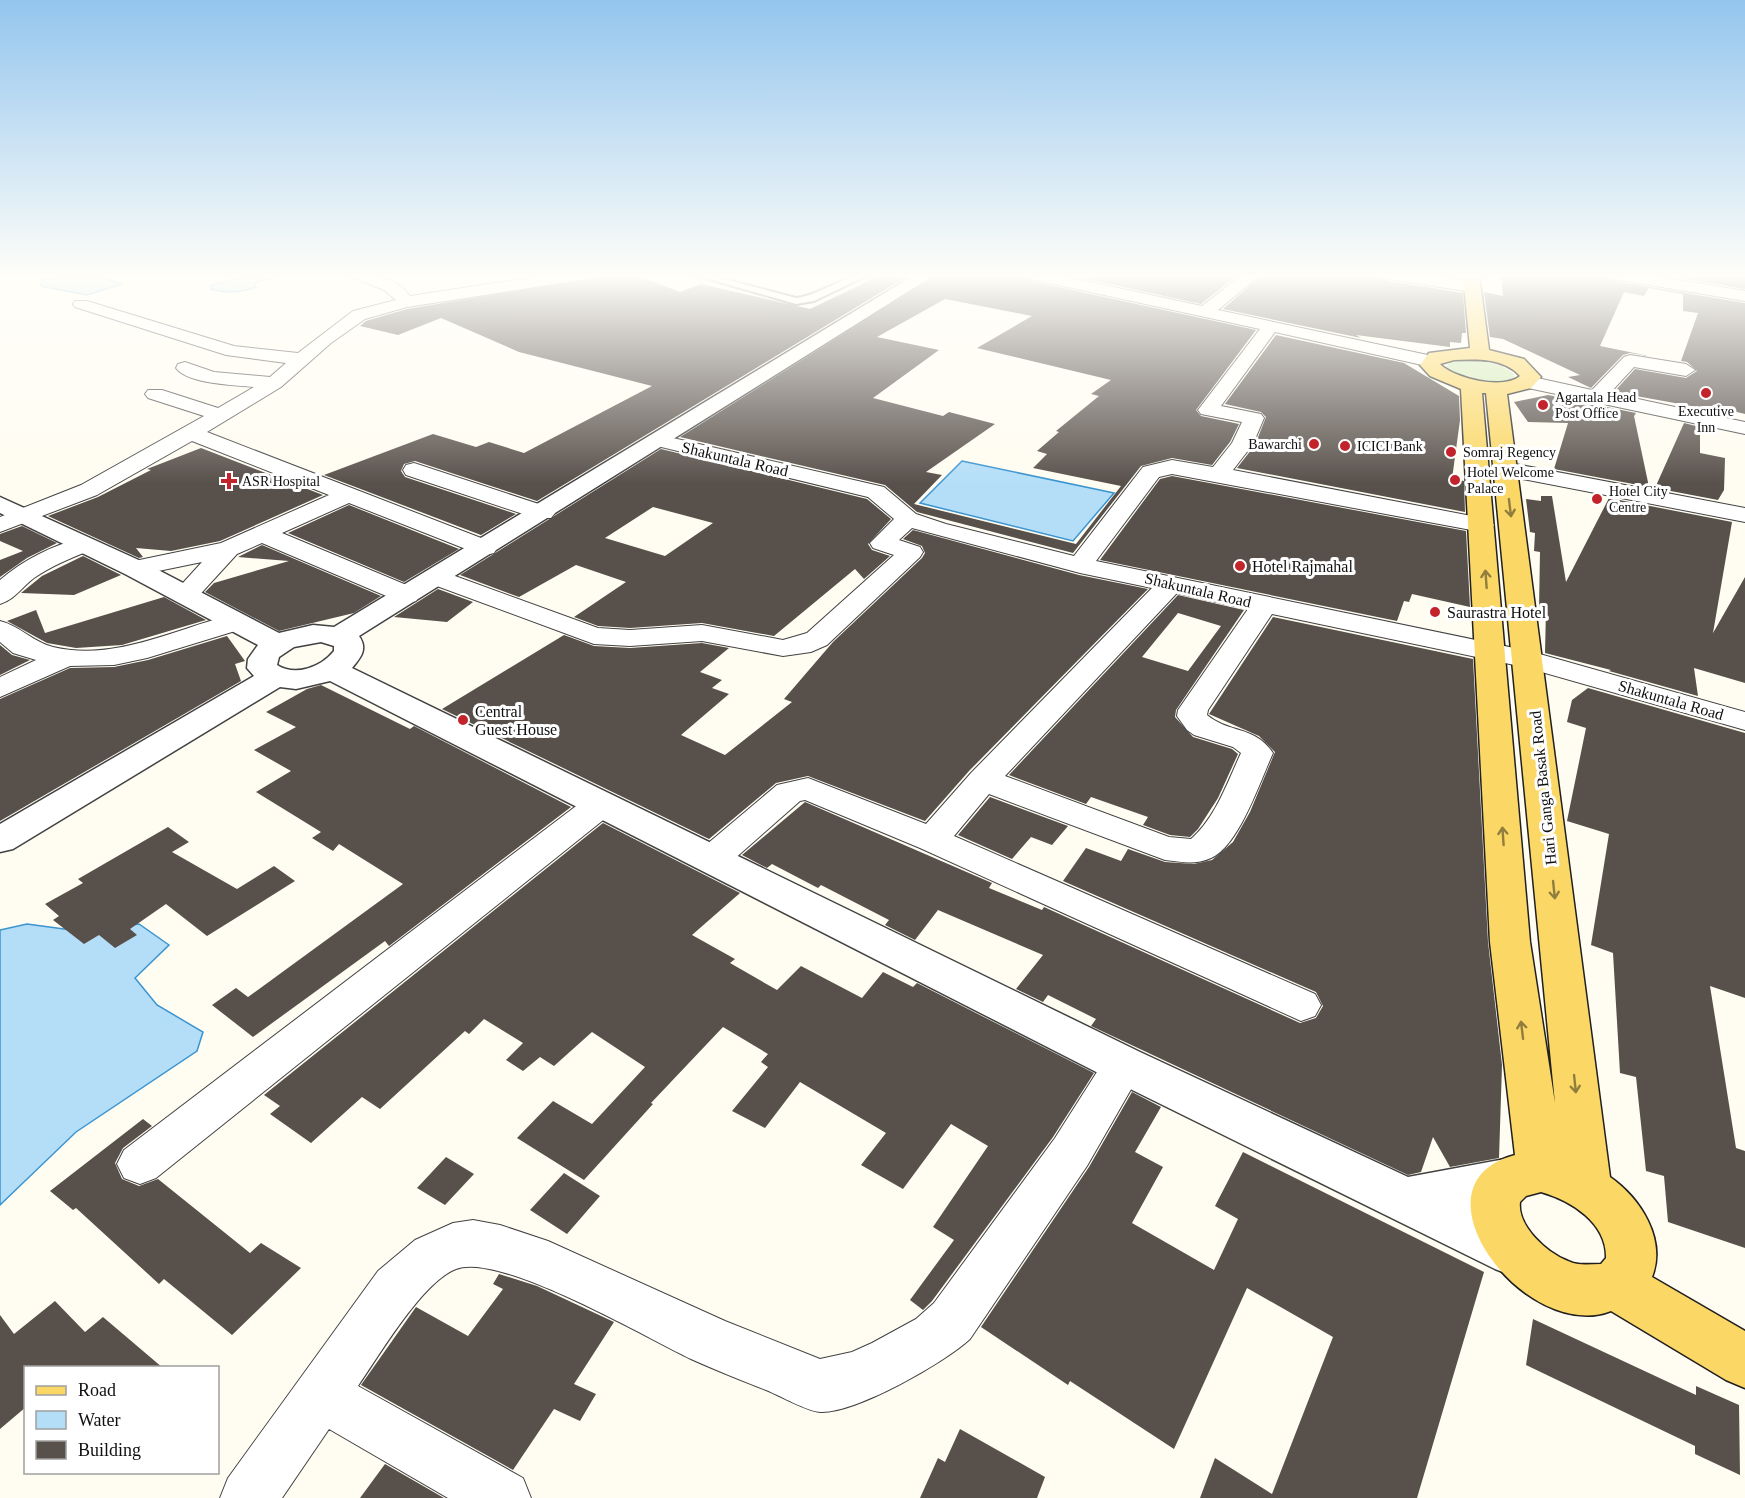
<svg xmlns="http://www.w3.org/2000/svg" width="1745" height="1498" viewBox="0 0 1745 1498" font-family="'Times New Roman',serif">
<style>
.green{fill:#d3ebb9}
.water{fill:#b4def8;stroke:#3a94d0;stroke-width:1.5}
.building{fill:#58504b;fill-rule:evenodd}
.lines{fill:none;stroke-linecap:round;stroke-linejoin:round}
.service-casing{stroke:#424242;stroke-width:4}
.minor-casing{stroke:#424242;stroke-width:2}
.tertiary-casing{stroke:#424242;stroke-width:3}
.primary-casing{stroke:#202020;stroke-width:3}
.service{fill:#fff;fill-rule:evenodd}
.minor{fill:#fff;fill-rule:evenodd}
.tertiary{fill:#fff;fill-rule:evenodd}
.primary{fill:#fbd765;fill-rule:evenodd}
.oneway{stroke:#917d3e}
.poi-dot{fill:#c3232a;stroke:#fff;stroke-width:2}
.labels{text-anchor:middle;dominant-baseline:central;stroke-width:6;stroke-linejoin:round;paint-order:stroke}
.far-poi-label{font-size:14px;fill:#0f0f0f;stroke:#fff;text-anchor:start}
.street-label{font-size:16px;fill:#0f0f0f;stroke:#fff}
.poi-label{font-size:16px;fill:#0f0f0f;stroke:#fff;text-anchor:start}
</style>
<rect width="100%" height="100%" fill="#fffcf1"/>
<!-- green -->
<path class="green" d="M1466,359L1500,365L1513,373L1514,377C1496,393 1463,377 1445,369L1449,362Z"/>
<!-- water -->
<path class="water" d="M70,274H93L122,284L87,295L40,286L43,280Z
M252,274H273L274,277L254,283L256,287C242,293 226,293 211,289L210,286Z
M962,461L1114,493L1073,541L920,503Z
M27,924L79,931L139,924L169,945L135,978L157,1005L203,1032L197,1051L76,1132L0,1205V930Z"/>
<!-- building -->
<path class="building" d="M617,274H633L680,292L701,284L810,309L883,274H911L537,501L415,461L404,464L401,471L405,477L516,514L481,535L324,475L433,434L476,447L489,442L524,453L652,386L519,352L441,318L398,335L360,326L366,321L407,309Z
M938,274H1021L1031,281L1256,330L1196,410L1201,416L1239,424L1230,442L1212,465L1172,458L1141,466L1073,553L917,512L885,485L680,437ZM945,299L1032,316L977,348L1111,380L1091,394L1099,396L1056,431L1059,432L1037,451L1047,454L1033,468L1121,486L1076,544L914,504L942,475L926,472L995,424L949,412L943,416L873,398L939,350L877,337Z
M1064,274H1239L1201,304Z
M1263,274H1374L1389,281L1463,293L1466,333H1462L1461,343L1450,342V347L1356,335L1361,338L1223,309Z
M1501,274H1604L1614,281L1745,303V414L1713,406L1712,409L1700,406V410L1690,408L1691,406L1614,392L1635,369L1686,378L1697,371L1687,362L1681,361L1698,313L1683,311V294L1649,288L1644,296L1624,292L1600,346L1649,356L1630,353L1623,355L1591,388L1568,377L1580,375L1503,339L1490,337L1484,292L1503,296Z
M1657,274H1745V289Z
M1276,335L1404,363L1459,396L1460,420L1452,479L1464,481L1465,512L1237,468L1255,445L1266,417L1261,412L1225,404Z
M1548,395L1636,413L1634,416L1649,487L1554,469L1568,423L1528,422L1514,402Z
M1684,423L1700,427V453L1725,458L1724,490L1718,500L1655,488Z
M201,448L323,495L220,541L171,551L136,548L143,557L139,558L48,516L98,497L151,470L147,469Z
M661,449L867,499L891,519L868,544L872,550L890,556L864,579L855,569L774,636L702,623L630,628L598,626L574,617L626,582L576,565L519,597L460,575ZM653,507L713,523L665,556L605,538Z
M1172,476L1466,531L1470,607L1412,594L1409,602L1404,601L1397,621L1100,560L1160,479Z
M1541,496H1552L1566,582L1609,498L1732,522L1713,633L1745,577V683L1694,668L1698,696L1609,671L1611,670L1545,653L1546,610L1539,609L1540,552L1534,551L1535,533L1530,532L1526,499L1541,501Z
M349,505L459,549L404,582L288,533Z
M22,526L57,543L27,558L0,577V560L23,551L0,541V534Z
M913,530L1079,575L1148,589L969,771L925,821L808,776L776,783L709,839L442,709L564,635L594,646L630,648L702,643L729,648L700,672L722,680L712,688L729,694L681,735L725,755L792,702L784,699L833,642L922,558L925,553L922,546L903,539Z
M262,545L381,596L354,613L279,631L205,592L214,583L289,561L238,557Z
M83,556L121,575L74,595L21,593L42,576Z
M438,589L473,602L447,622L394,617Z
M1178,595L1244,610L1176,710L1175,717L1193,737L1232,749L1238,754L1218,798L1198,829L1190,837L1170,835L1143,825L1148,817L1091,797L1086,804L1009,775ZM1178,613L1221,626L1188,671L1142,657Z
M164,597L206,620L122,645L76,648L47,643L7,621L36,610L45,633Z
M1273,617L1473,659L1488,942L1502,1065L1499,1158L1450,1167L1433,1137L1421,1172L1408,1175L1091,1026L1096,1019L1048,995L1043,1002L1016,989L1043,955L938,910L915,940L885,925L889,920L821,885L818,888L772,864L767,868L742,855L805,802L992,883L989,888L1042,910L1044,907L1300,1023L1316,1018L1323,1006L1316,992L1063,881L1086,848L1121,861L1128,849L1165,862L1194,864L1212,860L1233,842L1250,812L1275,752L1259,736L1209,714Z
M227,636L245,661L235,664L241,681L0,821V699L70,668L114,667L148,660Z
M0,645L12,655L30,660L0,675Z
M321,685L410,729L414,726L571,807L389,946L385,941L253,1037L212,1005L236,988L248,997L403,884L339,844L333,851L312,838L321,832L256,792L291,771L254,750L296,727L266,712L307,689Z
M1588,688L1745,733V998L1710,986L1736,1148L1745,1151V1248L1668,1222L1664,1176L1646,1171L1636,1077L1620,1073L1613,953L1591,945L1609,834L1567,821L1586,728L1567,722L1572,700Z
M990,797L1068,826L1052,845L1031,837L1012,859L958,835Z
M603,823L740,893L692,935L735,959L730,963L777,990L801,966L862,998L883,972L913,987L917,983L1094,1073L1053,1137L932,1301L923,1310L910,1300L954,1240L933,1227L988,1146L951,1124L903,1189L861,1165L886,1133L800,1082L765,1128L732,1111L768,1067L761,1062L768,1054L723,1027L651,1103L653,1104L584,1180L517,1138L553,1101L592,1124L645,1067L592,1032L554,1066L540,1057L523,1071L506,1060L523,1043L484,1019L469,1034L465,1031L380,1109L362,1097L311,1143L270,1114L280,1106L264,1095Z
M168,827L189,842L172,852L237,889L274,866L295,881L207,936L166,904L130,929L137,935L115,948L99,935L84,944L53,920L59,916L45,904L83,883L78,879Z
M1132,1092L1161,1107L1135,1152L1163,1167L1132,1223L1214,1270L1238,1219L1215,1206L1243,1152L1484,1272L1417,1498H1200L1215,1458L1272,1494L1333,1337L1247,1288L1174,1449L1070,1381L1068,1385L981,1327L1089,1167Z
M143,1119L152,1126L123,1148L115,1163L122,1179L139,1186L158,1179L250,1253L261,1243L301,1268L232,1335L164,1279L159,1284L76,1208L73,1210L50,1191Z
M446,1157L474,1174L445,1205L417,1188Z
M564,1173L600,1196L567,1234L530,1210Z
M499,1274L537,1286L614,1322L574,1384L596,1394L580,1421L554,1409L513,1470L361,1385L416,1307L468,1336L503,1289L493,1284Z
M55,1301L85,1332L103,1317L163,1368H26V1407L0,1429V1315L14,1334Z
M1533,1319L1696,1395V1386L1739,1405L1740,1475L1695,1454V1446L1526,1365Z
M960,1429L1045,1477L1037,1498H920L938,1458L945,1462Z
M385,1464L444,1498H360Z"/>
<g class="lines">
<defs>
<path id="service" d="M691,274H705L796,298C822,295 844,274 870,274L814,301L796,304Z"/>
<path id="minor" d="M345,274C369,274 395,275 410,296L555,274H594L586,279L407,307L365,319L331,343L281,387L207,432L494,543L497,548L494,553L485,555L476,553L349,503L282,533L416,589L420,595L416,601L407,603L398,601L262,543L237,554L194,601L185,603L176,601L172,595L202,562L134,576L125,573L121,568L125,563L221,543L329,495L192,441L97,495L0,532V517L81,485L204,416L148,398L145,394L148,390H162L218,408L254,387C235,385 187,384 176,368L178,364L185,362L214,372L270,377L286,363L226,355L75,307L73,304L75,301H87L234,346L298,353L353,311L396,300L384,290Z
M1023,274H1053L1202,306L1243,274H1261L1218,310L1437,357L1440,361L1431,367L1275,332L1221,406L1261,414L1264,418L1253,444L1233,470L1482,518L1490,520L1494,525L1490,530L1482,532L1172,474L1159,477L1096,561L1529,651L1745,712V730L1524,667L1272,614L1208,710L1207,715C1230,734 1254,725 1273,753C1261,779 1239,846 1211,858C1196,865 1181,862 1165,860L989,794L954,836L1315,994L1321,1005L1315,1016L1301,1021L920,848L805,800L800,801L724,868L712,871L700,868L694,859L700,850L777,785L808,778L926,824L971,773L1152,588L1080,573L912,528L899,540L920,547L923,552L920,557L827,645L811,652L783,656L702,641L630,646L594,644L426,582L422,577L426,572L435,569L444,572L598,628L630,630L702,625L783,640L807,633L894,555L873,548L870,543L894,519L868,497L653,445L649,441L653,437L660,435L884,487L916,514L946,524L1074,556L1143,467L1172,460L1213,467L1232,443L1242,422L1201,414L1198,410L1260,329L1031,279ZM1177,593L1248,609L1178,710L1177,716L1187,730L1194,735L1233,747L1241,753C1227,783 1216,817 1191,839L1169,837L1005,776Z
M1381,274C1399,274 1470,275 1480,287L1472,292L1389,279Z
M1606,274H1643L1745,291V301L1614,279Z
M1630,355L1686,364L1695,370L1686,376L1634,367L1610,393L1745,422V434L1528,388L1518,382L1528,376L1592,390L1624,357Z
M1505,462L1745,508V522L1497,474L1494,469L1497,464Z
M414,463L551,508L555,513L551,518H535L406,475L403,470L406,465Z
M82,538L91,540L94,545L91,550C71,558 51,566 34,578C22,587 14,600 0,604V580C23,560 53,545 82,538Z
M235,614L245,616L249,622L245,628L147,658L114,665L70,666L0,697V677L36,660L13,653L0,642V621C20,626 33,642 53,647C115,662 177,628 235,614Z
M600,794L612,797L617,805L612,813L156,1178L140,1184L124,1178L117,1164L124,1150L588,797Z
M1124,1048L1139,1053L1145,1065L1087,1166L970,1339C944,1363 856,1413 821,1412C808,1412 779,1395 766,1390C741,1380 715,1370 691,1359C645,1337 500,1252 456,1269C422,1282 379,1356 358,1386L523,1478L531,1498H448L329,1429L282,1498H220L228,1478L378,1271L415,1240L453,1223L473,1220L500,1225L548,1241L725,1321L820,1359L852,1352L872,1343L916,1319L934,1303L1055,1138L1109,1053Z"/>
<path id="tertiary" d="M916,274H936L359,636C368,649 361,657 352,668L1140,1052L1408,1177L1505,1159L1522,1166L1529,1181L1522,1196L1475,1209L1531,1235L1538,1252L1531,1269L1513,1276L1495,1269L1108,1078L330,681L296,689L280,687L13,849L0,852V824L254,676L247,668L248,659L258,645L125,574L0,513V497L143,562L279,633L313,625L334,627ZM321,642L334,646V651C321,667 296,677 277,665L279,657L294,647Z"/>
<path id="primary" d="M1463,274H1479L1489,350L1524,359L1541,377L1531,388L1507,394L1610,1177C1640,1198 1667,1239 1652,1277L1745,1331V1388L1726,1380L1611,1311C1526,1344 1404,1184 1515,1155L1490,942L1461,389L1430,376L1420,365L1429,353L1470,348ZM1454,360C1477,359 1504,358 1520,376C1504,390 1455,379 1440,364ZM1482,393H1486L1555,1103L1530,942ZM1541,1192C1572,1201 1607,1223 1606,1258L1601,1264C1589,1264 1578,1266 1568,1261C1547,1253 1517,1226 1520,1202L1526,1196Z"/>
</defs>
<!-- service casing -->
<use href="#service" class="service-casing"/>
<!-- minor casing -->
<use href="#minor" class="minor-casing"/>
<!-- tertiary casing -->
<use href="#tertiary" class="tertiary-casing"/>
<!-- primary casing -->
<use href="#primary" class="primary-casing"/>
<!-- service -->
<use href="#service" class="service"/>
<!-- minor -->
<use href="#minor" class="minor"/>
<!-- tertiary -->
<use href="#tertiary" class="tertiary"/>
<!-- primary -->
<use href="#primary" class="primary"/>
</g>
<!-- one-way arrows -->
<defs><path id="oneway-shaft" d="M-6 0H5M1.5-3L5.5 0L1.5 3" fill="none" stroke-width="1.6" stroke-linecap="round" stroke-linejoin="round" transform="scale(1.5)"/></defs>
<g class="oneway">
<use href="#oneway-shaft" transform="translate(1510 508) rotate(83)"/>
<use href="#oneway-shaft" transform="translate(1486 579) rotate(-94)"/>
<use href="#oneway-shaft" transform="translate(1503 836) rotate(-94)"/>
<use href="#oneway-shaft" transform="translate(1554 890) rotate(84)"/>
<use href="#oneway-shaft" transform="translate(1522 1030) rotate(-97)"/>
<use href="#oneway-shaft" transform="translate(1575 1084) rotate(84)"/>
</g>
<!-- sky -->
<linearGradient id="sky" x2="0" y2="1"><stop stop-color="#93c5ee"/><stop offset="0.57" stop-color="#fffef9"/><stop offset="1" stop-color="#fffef9" stop-opacity="0"/></linearGradient>
<rect width="1745" height="484" fill="url(#sky)"/>
<!-- markers -->
<g class="poi-dot">
<circle cx="1706" cy="393" r="6"/>
<circle cx="1543" cy="405" r="6"/>
<circle cx="1314" cy="444" r="6"/>
<circle cx="1345" cy="446" r="6"/>
<circle cx="1451" cy="452" r="6"/>
<circle cx="1455" cy="480" r="6"/>
<path d="M226 472h6v6h6v6h-6v6h-6v-6h-6v-6h6z"/>
<circle cx="1597" cy="499" r="6"/>
<circle cx="1240" cy="566" r="6"/>
<circle cx="1435" cy="612" r="6"/>
<circle cx="463" cy="720" r="6"/>
</g>
<g class="labels">
<!-- far-poi labels -->
<g class="far-poi-label">
<text x="1555" y="397">Agartala Head<tspan x="1555" dy="16">Post Office</tspan></text>
<text x="1706" y="411" text-anchor="middle">Executive<tspan x="1706" dy="16">Inn</tspan></text>
<text x="1302" y="444" text-anchor="end">Bawarchi</text>
<text x="1357" y="446">ICICI Bank</text>
<text x="1463" y="452">Somraj Regency</text>
<text x="1467" y="472">Hotel Welcome<tspan x="1467" dy="16">Palace</tspan></text>
<text x="242" y="481">ASR Hospital</text>
<text x="1609" y="491">Hotel City<tspan x="1609" dy="16">Centre</tspan></text>
</g>
<!-- street labels -->
<g class="street-label">
<text transform="translate(735 459) rotate(13)">Shakuntala Road</text>
<text transform="translate(1198 590) rotate(13)">Shakuntala Road</text>
<text transform="translate(1671 700) rotate(16)">Shakuntala Road</text>
<text transform="translate(1543 788) rotate(-96)">Hari Ganga Basak Road</text>
</g>
<!-- poi labels -->
<g class="poi-label">
<text x="1252" y="566">Hotel Rajmahal</text>
<text x="1447" y="612">Saurastra Hotel</text>
<text x="475" y="711">Central<tspan x="475" dy="18">Guest House</tspan></text>
</g>
</g>
<!-- legend -->
<rect x="24" y="1366" width="195" height="108" fill="#ffffff" stroke="#9f9f9f" stroke-width="1.5"/>
<rect x="36" y="1386" width="30" height="9" fill="#fbd765" stroke="#9f9f9f" stroke-width="1.5"/>
<text x="78" y="1396" font-size="18" fill="#0f0f0f">Road</text>
<rect x="36" y="1411" width="30" height="18" fill="#b4def8" stroke="#9f9f9f" stroke-width="1.5"/>
<text x="78" y="1426" font-size="18" fill="#0f0f0f">Water</text>
<rect x="36" y="1441" width="30" height="18" fill="#58504b" stroke="#9f9f9f" stroke-width="1.5"/>
<text x="78" y="1456" font-size="18" fill="#0f0f0f">Building</text>
</svg>
